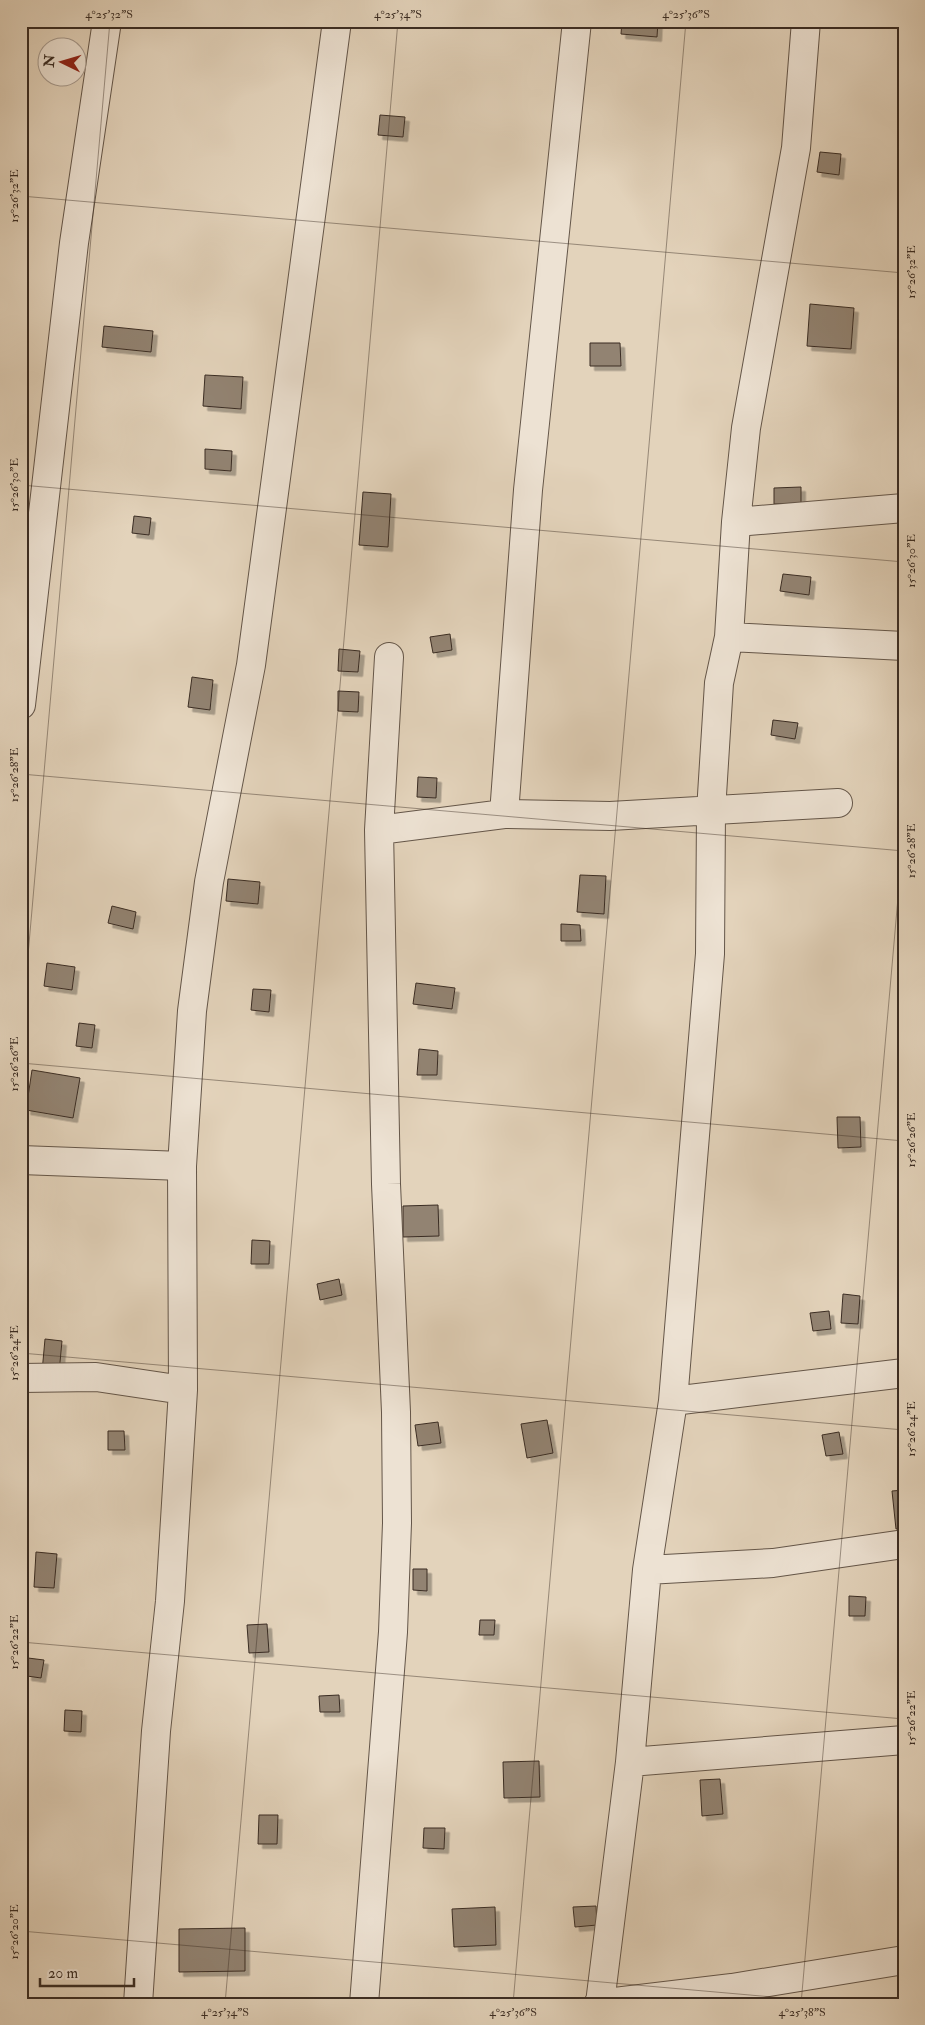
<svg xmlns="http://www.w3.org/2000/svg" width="925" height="2025" viewBox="0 0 925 2025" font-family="'IM FELL Double Pica',serif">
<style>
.building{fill:#928372;stroke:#3a2c23;filter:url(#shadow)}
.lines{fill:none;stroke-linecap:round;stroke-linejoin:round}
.minor-casing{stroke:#645649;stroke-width:30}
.minor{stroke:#ede2d3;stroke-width:28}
.ticks{fill:none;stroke:#3a2c23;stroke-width:1;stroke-opacity:0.45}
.neatline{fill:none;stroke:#3a2c23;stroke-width:2}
.ticks-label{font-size:12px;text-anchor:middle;fill:#3a2c23}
</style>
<defs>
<filter id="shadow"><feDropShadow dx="4.5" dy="4.5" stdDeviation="0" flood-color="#0004"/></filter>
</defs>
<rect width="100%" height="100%" fill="#e3d3bb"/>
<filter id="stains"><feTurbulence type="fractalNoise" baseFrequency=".004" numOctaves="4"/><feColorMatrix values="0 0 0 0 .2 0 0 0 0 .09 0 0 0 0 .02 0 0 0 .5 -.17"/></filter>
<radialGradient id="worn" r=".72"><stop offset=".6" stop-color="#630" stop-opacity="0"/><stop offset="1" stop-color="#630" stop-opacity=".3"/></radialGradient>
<!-- building -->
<path class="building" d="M622,21H658L657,37L621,34Z
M380,115L405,117L403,137L378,135Z
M820,152L841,154L839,175L817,172Z
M810,304L854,308L851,349L807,346Z
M104,326L153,331L151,352L102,347Z
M590,343H620L621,366H590Z
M205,375L243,377L241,409L203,406Z
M205,449L232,451L231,471L205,469Z
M801,487V503L774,504V488Z
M363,492L391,494L388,547L359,545Z
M134,516L151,518L149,535L132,533Z
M783,574L811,577L809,595L780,591Z
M450,634L452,650L433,653L430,637Z
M339,649L360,651L358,672L338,671Z
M192,677L213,680L210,710L188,707Z
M338,691L359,692L358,712L338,711Z
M773,720L798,723L795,739L771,735Z
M418,777L437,778L436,798L417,797Z
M580,875L606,876L604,914L577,912Z
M228,879L260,882L258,904L226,901Z
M112,906L136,912L133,929L108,923Z
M561,924L580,925L581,941H561Z
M47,963L75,967L72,990L44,986Z
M416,983L455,988L452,1009L413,1004Z
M253,989L271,990L269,1012L251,1010Z
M79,1023L95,1025L92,1048L76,1046Z
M419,1049L438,1051L437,1075H417Z
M32,1070L80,1078L73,1118L26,1110Z
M837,1117H860L861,1147L838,1148Z
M438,1205L439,1236L403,1237V1206Z
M252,1240L270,1241L269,1264H251Z
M339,1279L342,1295L320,1300L317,1284Z
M843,1294L860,1296L858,1324L841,1323Z
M829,1311L831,1329L813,1331L810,1313Z
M45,1339L62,1341L59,1373L42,1372Z
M547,1420L553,1453L527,1458L521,1424Z
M438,1422L441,1443L418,1446L415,1425Z
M108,1431H124L125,1450H108Z
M839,1432L843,1454L826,1456L822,1435Z
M904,1490V1528L896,1529L892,1491Z
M36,1552L57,1554L54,1588L34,1587Z
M413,1569H427V1591L413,1590Z
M849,1596L866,1597L865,1616H849Z
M480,1620H495L494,1635H479Z
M267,1624L269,1652L249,1653L247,1625Z
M28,1658L44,1660L41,1678L27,1676Z
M339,1695L340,1712H320L319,1696Z
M65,1710L82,1711L81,1732L64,1731Z
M539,1761L540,1797L504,1798L503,1762Z
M720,1779L723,1814L702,1816L700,1780Z
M259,1815H278L277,1844H258Z
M424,1828H445L444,1849L423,1848Z
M596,1906L597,1925L575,1927L573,1907Z
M495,1907L496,1945L454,1947L452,1909Z
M245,1928V1971L179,1972V1929Z"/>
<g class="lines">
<defs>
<path id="minor" d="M736,522L904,508
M729,637L904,646
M21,705L74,243L107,21
M504,814L528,490L577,21
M379,830L504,814L610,816L838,803
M21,1160L182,1166
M21,1378L96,1377L183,1390
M673,1401L904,1373
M647,1570L773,1563L904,1544
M630,1762L904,1740
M600,2003L630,1762L647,1570L673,1401L710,954L711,811L719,683L729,637L736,522L746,428L796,148L806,21
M138,2004L156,1731L170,1601L183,1390L182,1166L192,1011L209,882L251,665L337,21
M364,2004L393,1632L397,1523L396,1412L386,1184L379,830L389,657
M598,2004L732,1988L904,1960"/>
</defs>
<!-- minor casing -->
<use href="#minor" class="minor-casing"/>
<!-- minor -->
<use href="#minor" class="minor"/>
</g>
<!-- ticks -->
<path class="ticks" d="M21,196L904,273M21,485L904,562M21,774L904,851M21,1035L110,21M21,1063L904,1141M21,1353L904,1430M21,1642L904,1719M21,1931L852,2004M225,2004L398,21M513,2004L686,21M801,2004L904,829"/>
<!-- margin -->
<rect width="925" height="2025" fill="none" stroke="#e3d3bb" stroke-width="55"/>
<!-- north arrow -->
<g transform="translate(62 62) rotate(275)"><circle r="24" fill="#ede2d3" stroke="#a5998d"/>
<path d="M0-4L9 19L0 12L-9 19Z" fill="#8f2418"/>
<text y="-8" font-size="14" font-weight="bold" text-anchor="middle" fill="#3a2c23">N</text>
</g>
<!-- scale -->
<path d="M40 1978v8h94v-8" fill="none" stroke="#3a2c23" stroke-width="2.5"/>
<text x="48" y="1978" font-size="15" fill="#3a2c23" stroke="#ede2d3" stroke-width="4" paint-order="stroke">20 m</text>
<rect x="28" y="28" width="870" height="1970" class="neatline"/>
<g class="ticks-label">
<text x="109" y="18">4°25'32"S</text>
<text x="398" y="18">4°25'34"S</text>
<text x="686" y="18">4°25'36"S</text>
<text transform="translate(14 196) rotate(-90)" y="4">15°26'32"E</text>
<text transform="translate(911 272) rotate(-90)" y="4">15°26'32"E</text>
<text transform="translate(14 485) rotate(-90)" y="4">15°26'30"E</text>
<text transform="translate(911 561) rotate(-90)" y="4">15°26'30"E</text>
<text transform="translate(14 775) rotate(-90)" y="4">15°26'28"E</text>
<text transform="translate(911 851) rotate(-90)" y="4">15°26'28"E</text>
<text transform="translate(14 1064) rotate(-90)" y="4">15°26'26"E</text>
<text transform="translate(911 1140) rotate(-90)" y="4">15°26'26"E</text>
<text transform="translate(14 1353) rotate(-90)" y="4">15°26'24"E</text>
<text transform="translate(911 1429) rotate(-90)" y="4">15°26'24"E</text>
<text transform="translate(14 1642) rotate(-90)" y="4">15°26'22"E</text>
<text transform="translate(911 1718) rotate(-90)" y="4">15°26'22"E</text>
<text transform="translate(14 1932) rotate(-90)" y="4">15°26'20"E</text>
<text x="225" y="2016">4°25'34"S</text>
<text x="513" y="2016">4°25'36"S</text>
<text x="802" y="2016">4°25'38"S</text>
</g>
<rect width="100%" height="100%" filter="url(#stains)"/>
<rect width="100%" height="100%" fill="url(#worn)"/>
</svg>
